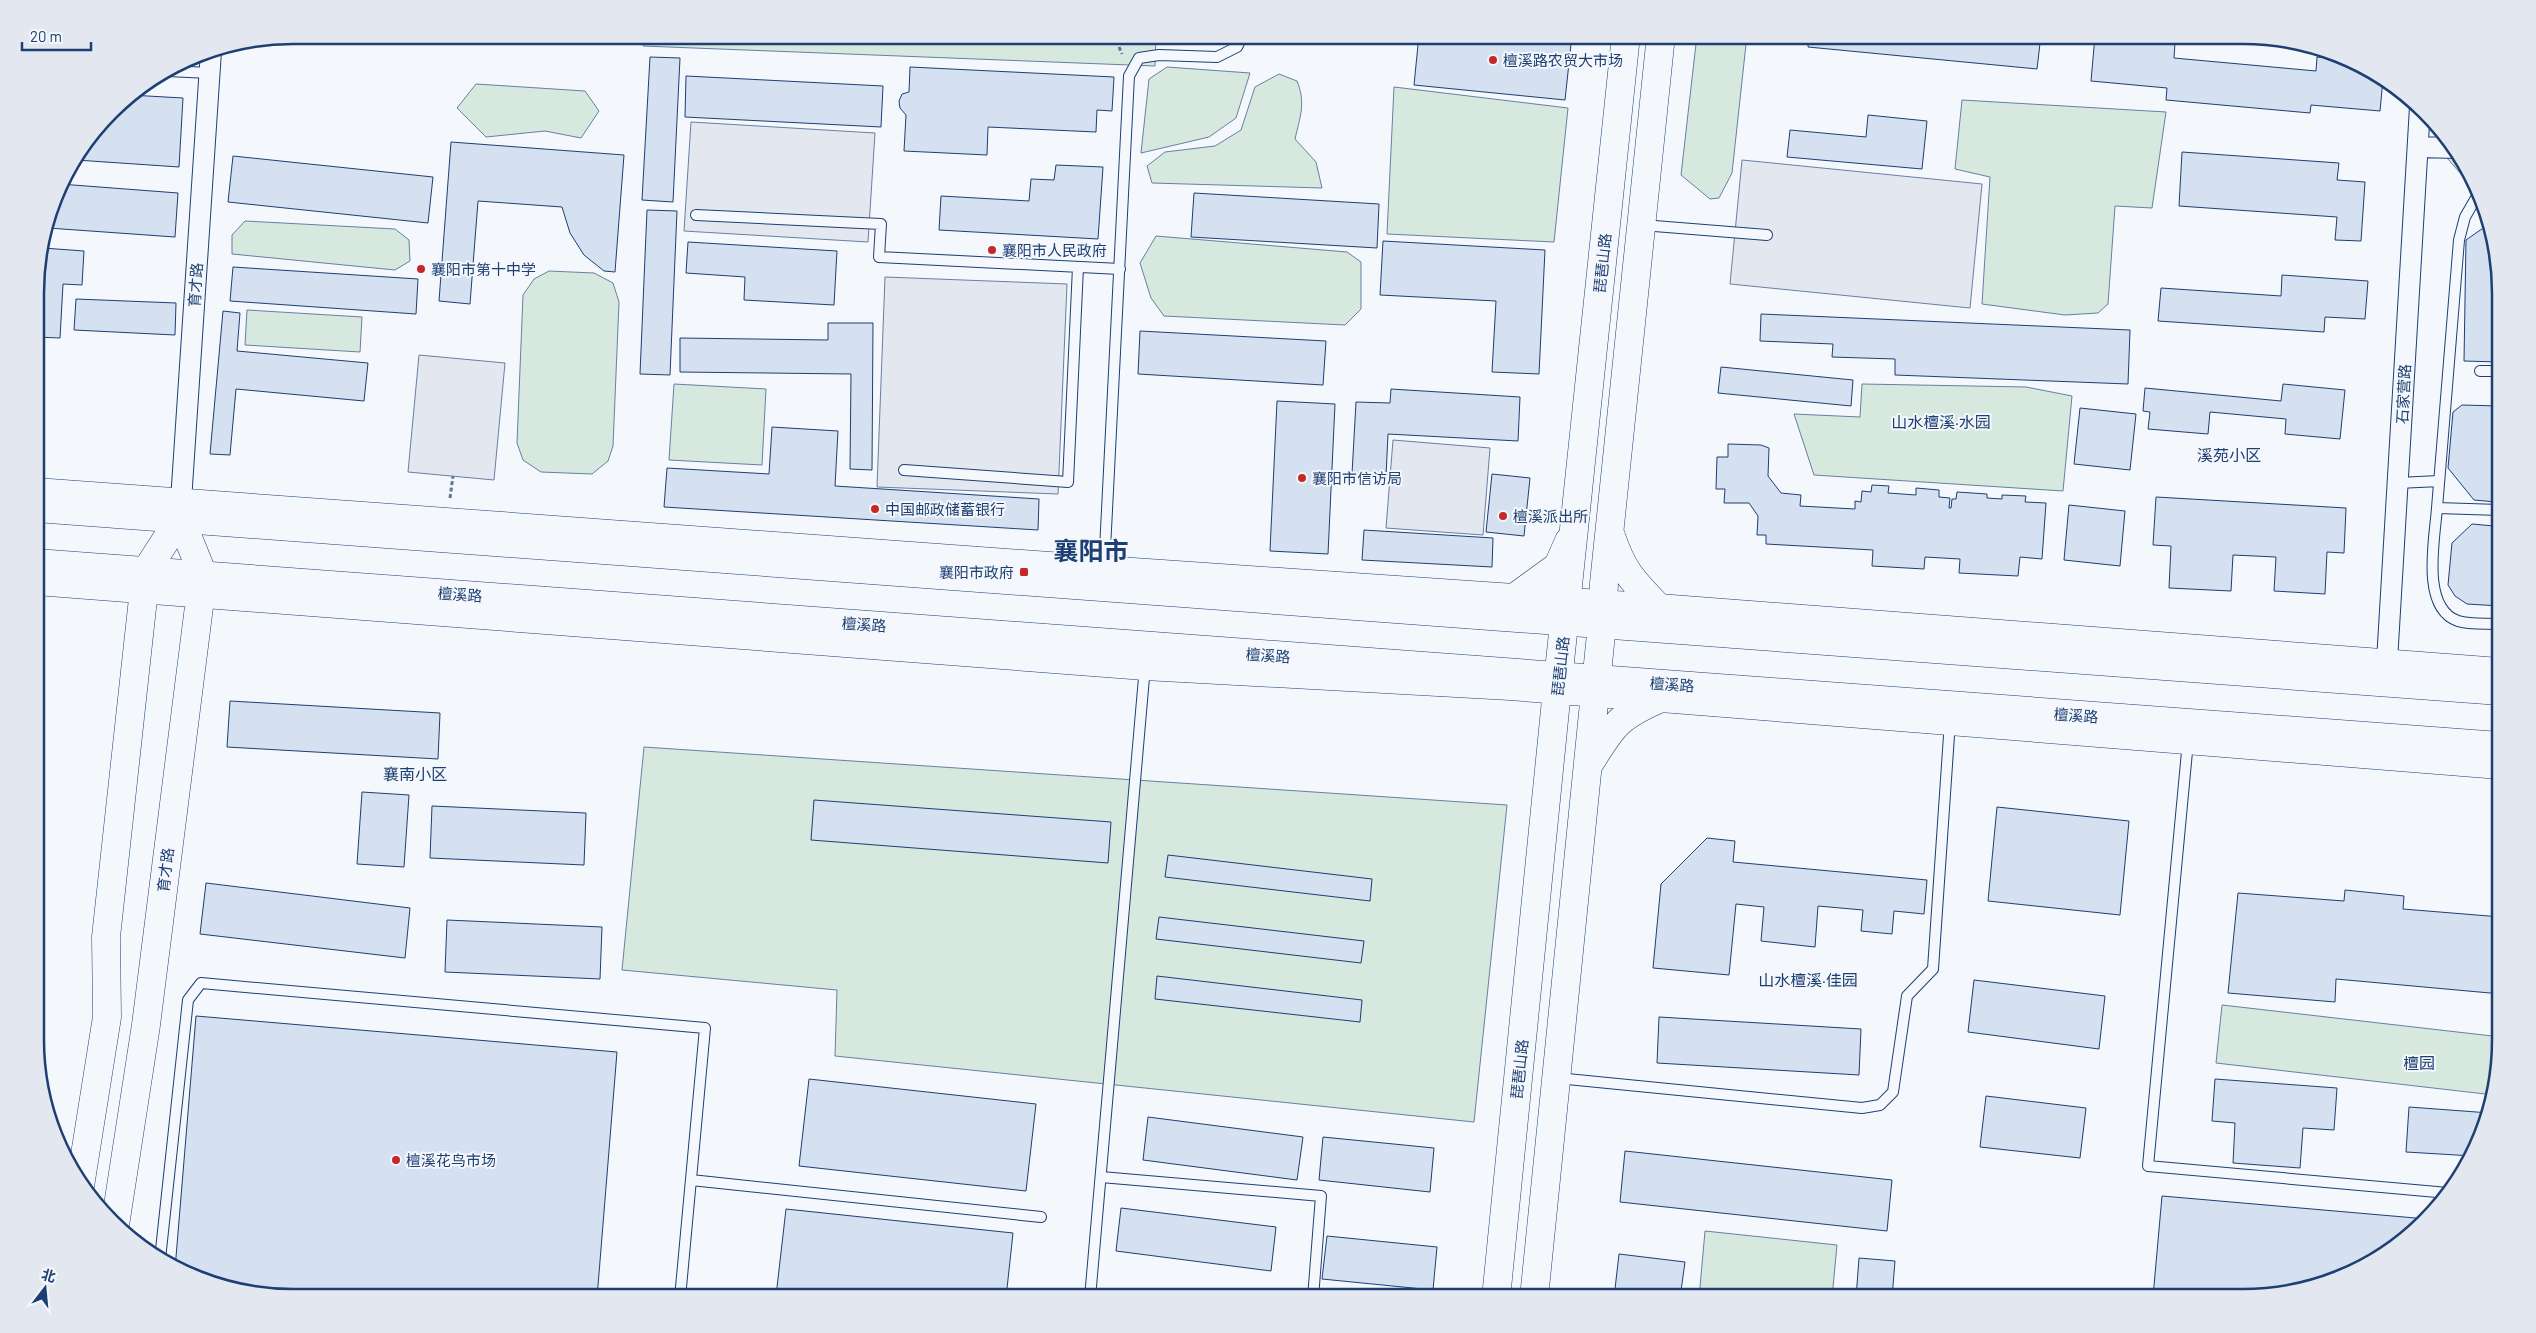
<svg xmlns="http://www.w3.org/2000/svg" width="2536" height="1333" viewBox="0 0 2536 1333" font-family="Barlow,'Noto Sans SC',sans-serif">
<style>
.green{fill:#d7e8df;stroke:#687fa3}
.parking{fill:#e3e8f0;stroke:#687fa3}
.building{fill:#d5e0f0;stroke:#1d3f73}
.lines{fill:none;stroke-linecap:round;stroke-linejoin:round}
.lane-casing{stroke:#1d3f73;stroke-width:12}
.street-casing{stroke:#1d3f73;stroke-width:22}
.secondary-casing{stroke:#1d3f73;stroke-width:29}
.primary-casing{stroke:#1d3f73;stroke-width:29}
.path{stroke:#5e769c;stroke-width:3;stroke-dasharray:4 2.5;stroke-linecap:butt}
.lane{stroke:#f4f7fb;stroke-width:10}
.street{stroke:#f4f7fb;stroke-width:20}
.secondary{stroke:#f4f7fb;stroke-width:28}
.primary{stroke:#f4f7fb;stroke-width:28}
.poi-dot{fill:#c62828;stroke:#f4f7fb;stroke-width:2}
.labels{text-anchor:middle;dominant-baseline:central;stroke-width:4;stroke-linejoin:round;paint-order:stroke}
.poi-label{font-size:15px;fill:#1d3f73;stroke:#f4f7fb;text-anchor:start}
.street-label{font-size:15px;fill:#1d3f73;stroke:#f4f7fb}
.neighbourhood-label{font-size:16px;fill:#1d3f73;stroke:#f4f7fb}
.town-label{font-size:25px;font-weight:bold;fill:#1d3f73;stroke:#f4f7fb}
.rim{fill:none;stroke:#1d3f73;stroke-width:2.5}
</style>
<rect width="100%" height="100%" fill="#f4f7fb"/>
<!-- green -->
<path class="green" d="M644,35H1156L1155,66L643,46Z
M1697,35H1747L1732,173L1719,198L1710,199L1681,175Z
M1167,67L1250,73L1236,118L1209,137L1141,153L1149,79Z
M1279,74L1297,81C1306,103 1300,117 1295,139L1316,162L1322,188L1152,183L1147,166L1165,152L1215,146L1241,130L1255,87Z
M476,84L585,91L599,111L581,138L545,131L486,137L457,108Z
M1394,87L1568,108L1554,242L1387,234Z
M1962,100L2166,112L2152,208L2115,206L2108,304L2098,313L2065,315L1982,304L1990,177L1955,169Z
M2449,139L2457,149L2471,175L2461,174L2447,158Z
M245,221L395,229L409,240L410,261L395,270L232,254V235Z
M1156,236L1347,252L1361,262V309L1345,325L1164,316L1151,298L1140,263Z
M549,271L594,273L613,283L619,302L613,446L608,461L592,474L541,472L523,460L517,443L523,295L534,279Z
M247,310L362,317L360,352L245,345Z
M674,384L766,389L762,465L669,460Z
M1862,384L2026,387L2072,396L2063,491L1814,475L1794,414L1860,417Z
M644,747L1507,805L1474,1122L835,1056L837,990L622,970Z
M2222,1005L2501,1037L2494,1095L2216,1063Z
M1705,1231L1837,1245L1832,1298H1699Z
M1996,1290L2077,1296V1298H1995Z"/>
<!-- parking -->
<path class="parking" d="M691,122L875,133L868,242L684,231Z
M1742,160L1982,184L1970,308L1730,284Z
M885,277L1067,284L1058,494L877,487Z
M419,355L505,363L494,480L408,472Z
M1393,440L1490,448L1483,535L1386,528Z"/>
<!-- building -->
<path class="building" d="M1419,35H1572L1565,100L1414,85Z
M1809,35H2041L2037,69L1808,47Z
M2095,36L2175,43L2174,58L2316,71L2317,57L2352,60L2383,79L2380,111L2311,105L2310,113L2166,100L2167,88L2091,81Z
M650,57L680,58L673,202L642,200Z
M910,67L1114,77L1112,111L1097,110L1096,132L988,127L987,155L904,151L906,115L900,108L899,101L902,94L909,92Z
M686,76L883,86L881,127L685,117Z
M130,95L183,98L179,167L76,160L123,99Z
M1868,115L1927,121L1922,169L1787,157L1790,130L1866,137Z
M451,142L624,155L615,272L604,271L584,255L570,233L562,207L478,201L470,304L439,301Z
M2182,152L2339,163L2337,180L2365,182L2361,241L2335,240L2337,217L2179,206Z
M233,156L433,177L428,223L228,202Z
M1056,165L1103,167L1098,239L939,230L941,196L1029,201L1031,179L1054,180Z
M60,184L178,193L175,237L48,228Z
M1194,193L1379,204L1377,248L1191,237Z
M647,210L677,211L670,375L640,374Z
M2489,224L2499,259V362L2464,361L2466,240Z
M1383,241L1545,250L1539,374L1492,372L1496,301L1380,295Z
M688,242L837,251L834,305L744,300L745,277L686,273Z
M43,248L84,251L82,285L63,284L60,338L36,337V276Z
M233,267L418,279L416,314L230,301Z
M2282,275L2368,281L2365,319L2325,317L2324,332L2158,321L2161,288L2281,296Z
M76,299L176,303L175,335L74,330Z
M223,311L240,313L237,351L368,363L364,401L236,389L230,455L210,454Z
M1761,314L2130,330L2128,384L1895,375V359L1832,357L1833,344L1760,341Z
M828,323H873L872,470L850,469L851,374L680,372V338L828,340Z
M1140,331L1326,341L1323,385L1138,374Z
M1721,367L1853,380L1851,406L1718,393Z
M2283,384L2345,390L2340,439L2285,434L2286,419L2210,412L2208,434L2148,429L2150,412L2143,411L2145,388L2281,401Z
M1391,389L1520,397L1518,441L1388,434L1386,476L1352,474L1356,402L1390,403Z
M1277,401L1335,404L1328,554L1270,551Z
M2462,405L2499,406V464L2496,502L2474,500L2448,468L2453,412Z
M2080,408L2136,414L2130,470L2074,464Z
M772,427L838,431L835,486L1039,499L1038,530L664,507L667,468L769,474Z
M1728,444L1761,445L1769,448L1768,476L1781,493L1801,495L1800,506L1855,509V501L1861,502L1862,491L1871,492L1872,485L1889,486L1888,493L1916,495V488L1939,490V497L1950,498L1949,508H1951L1952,499H1956L1957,492L1987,494V498L2002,499V495L2026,496L2025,502L2046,503L2042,559L2020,557L2018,576L1959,573L1960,559L1925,557L1924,569L1872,566L1873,550L1766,544V535H1757L1758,516L1749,503H1724L1725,489H1716L1717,457H1728Z
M1492,474L1530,478L1524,536L1486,532Z
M2156,497L2346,508L2344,553L2327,552L2325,594L2274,591L2276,557L2233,555L2231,591L2169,588L2171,546L2153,545Z
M2069,505L2125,511L2120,566L2064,560Z
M2472,524L2494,526L2492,558H2500V606L2467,604L2455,596L2448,585L2452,543Z
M1364,530L1493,538L1492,567L1362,560Z
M230,701L440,713L438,759L227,747Z
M362,792L409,795L404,867L357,864Z
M814,800L1111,822L1108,863L811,840Z
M432,806L586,813L584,865L430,858Z
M1997,807L2129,821L2120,915L1988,901Z
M1707,838L1735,841L1733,862L1927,880L1924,914L1894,911L1892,934L1861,931L1863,910L1818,906L1815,947L1761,941L1764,907L1736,904L1729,975L1653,968L1661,884Z
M1168,855L1372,879L1370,901L1165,877Z
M206,883L410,908L405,958L200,934Z
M2345,890L2404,896L2403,909L2501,917V994L2336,979L2335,1002L2228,993L2238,893L2344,901Z
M1159,917L1364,941L1361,963L1156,939Z
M447,920L602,927L600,979L445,972Z
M1157,976L1362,1000L1360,1022L1155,999Z
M1974,980L2105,996L2099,1049L1968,1032Z
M196,1016L617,1052L597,1298H293L226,1289L175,1269Z
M1659,1017L1861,1029L1859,1075L1657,1063Z
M809,1079L1036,1104L1026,1191L799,1166Z
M2215,1079L2337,1088L2334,1130L2303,1128L2300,1168L2233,1163L2235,1123L2212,1121Z
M1986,1096L2086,1108L2080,1158L1980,1147Z
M2409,1107L2490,1113L2473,1156L2406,1152Z
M1148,1117L1303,1137L1297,1180L1143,1160Z
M1323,1137L1434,1148L1430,1192L1319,1180Z
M1625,1151L1892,1180L1887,1231L1620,1202Z
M2162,1196L2427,1219L2386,1255L2326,1284L2260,1297H2153Z
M1121,1208L1276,1227L1271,1271L1116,1251Z
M786,1209L1013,1233L1006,1298H795L776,1296Z
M1327,1236L1437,1247L1433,1290L1322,1279Z
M1619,1254L1685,1262L1680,1298H1614Z
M1859,1258L1895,1261L1892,1298H1856Z"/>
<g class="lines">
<defs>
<path id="lane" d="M168,71L209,73
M2480,191L2465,217L2459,240L2437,508L2500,510
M696,215L881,224L879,257L1120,269
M1642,225L1767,235
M2480,371H2499
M904,470L1068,482L1078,267
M2398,483L2439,481
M2437,508C2435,537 2420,608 2458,621C2470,625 2487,623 2500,624
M1104,569L1129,76L1139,58L1159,55L1217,57L1237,47L1243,35
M2188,741L2148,1166L2448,1193
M1557,1078L1862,1108L1880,1105L1893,1092L1907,996L1933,969L1950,721
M1101,1177L1321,1196L1313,1298
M691,1180L1041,1217
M160,1259L188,1000L201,983L705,1028L680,1298
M1090,1298L1145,666"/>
<path id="street" d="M2418,147L2456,148
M180,516L211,51
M2386,678L2420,107"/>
<path id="secondary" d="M36,492L1104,570L1659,608L2500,672
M1611,536C1623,572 1633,581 1659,608
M36,581L1145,666L1510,686L2500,765
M1514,598L1558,566L1569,541
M1591,761C1614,723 1620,716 1661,698
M80,1186L107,1017L106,937L146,571L180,518
M115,1225L146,1025L203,575L180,518
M1496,1298L1557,690L1626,35
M1534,1298L1602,624L1604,583L1661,35"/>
<path id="primary" d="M36,508L2500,691
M36,563L2500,746"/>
</defs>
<!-- lane casing -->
<use href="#lane" class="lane-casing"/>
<!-- street casing -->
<use href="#street" class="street-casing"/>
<!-- secondary casing -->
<use href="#secondary" class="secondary-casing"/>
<!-- primary casing -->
<use href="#primary" class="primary-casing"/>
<!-- path -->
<path class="path" d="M1114,35L1122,54
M450,498L453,476"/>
<!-- lane -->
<use href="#lane" class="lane"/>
<!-- street -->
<use href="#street" class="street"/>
<!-- secondary -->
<use href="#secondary" class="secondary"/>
<!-- primary -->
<use href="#primary" class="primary"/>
</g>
<!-- markers -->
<g class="poi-dot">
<circle cx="1493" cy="60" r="5"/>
<circle cx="992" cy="250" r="5"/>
<circle cx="421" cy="269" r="5"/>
<circle cx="1302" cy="478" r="5"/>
<circle cx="875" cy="509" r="5"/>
<circle cx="1503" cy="516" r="5"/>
<rect x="1019" y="567" width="10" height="10" rx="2.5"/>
<circle cx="396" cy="1160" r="5"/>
</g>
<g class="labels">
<!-- poi labels -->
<g class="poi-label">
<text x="1503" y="60">檀溪路农贸大市场</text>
<text x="1002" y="250">襄阳市人民政府</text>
<text x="431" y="269">襄阳市第十中学</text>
<text x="1312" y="478">襄阳市信访局</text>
<text x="885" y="509">中国邮政储蓄银行</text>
<text x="1513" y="516">檀溪派出所</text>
<text x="1014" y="572" text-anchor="end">襄阳市政府</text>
<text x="406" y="1160">檀溪花鸟市场</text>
</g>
<!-- street labels -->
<g class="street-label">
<text transform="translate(1602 263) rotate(-84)">琵琶山路</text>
<text transform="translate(195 285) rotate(-86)">育才路</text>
<text transform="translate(2403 394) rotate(-87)">石家营路</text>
<text transform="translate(460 594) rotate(4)">檀溪路</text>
<text transform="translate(864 624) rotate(4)">檀溪路</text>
<text transform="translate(1268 655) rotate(4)">檀溪路</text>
<text transform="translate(1560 666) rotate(-84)">琵琶山路</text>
<text transform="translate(1672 684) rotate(4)">檀溪路</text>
<text transform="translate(2076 715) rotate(4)">檀溪路</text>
<text transform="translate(165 870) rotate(-83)">育才路</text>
<text transform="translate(1519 1069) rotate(-84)">琵琶山路</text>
</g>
<!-- neighbourhood labels -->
<g class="neighbourhood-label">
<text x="1941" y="421">山水檀溪·水园</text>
<text x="2229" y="454">溪苑小区</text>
<text x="415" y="773">襄南小区</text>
<text x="1808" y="979">山水檀溪·佳园</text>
<text x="2419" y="1062">檀园</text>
</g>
<!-- town labels -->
<g class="town-label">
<text x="1091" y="550">襄阳市</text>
</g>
</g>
<!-- crop -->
<path d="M0 0H2536V1333H0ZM293 44H2243A249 249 0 0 1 2492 293V1040A249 249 0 0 1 2243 1289H293A249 249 0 0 1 44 1040V293A249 249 0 0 1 293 44Z" fill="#e3e8f0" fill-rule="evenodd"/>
<path class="rim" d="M293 44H2243A249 249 0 0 1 2492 293V1040A249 249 0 0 1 2243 1289H293A249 249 0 0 1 44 1040V293A249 249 0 0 1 293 44Z"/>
<!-- north arrow -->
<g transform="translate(45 1288) rotate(16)" stroke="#f4f7fb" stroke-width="4" paint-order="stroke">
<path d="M0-4L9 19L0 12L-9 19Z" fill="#1d3f73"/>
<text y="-8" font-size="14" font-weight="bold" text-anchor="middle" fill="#1d3f73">北</text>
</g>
<!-- scale -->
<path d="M22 42v8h69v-8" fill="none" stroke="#1d3f73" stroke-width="2.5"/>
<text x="30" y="42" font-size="15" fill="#1d3f73" stroke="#f4f7fb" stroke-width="4" paint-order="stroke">20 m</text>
</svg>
